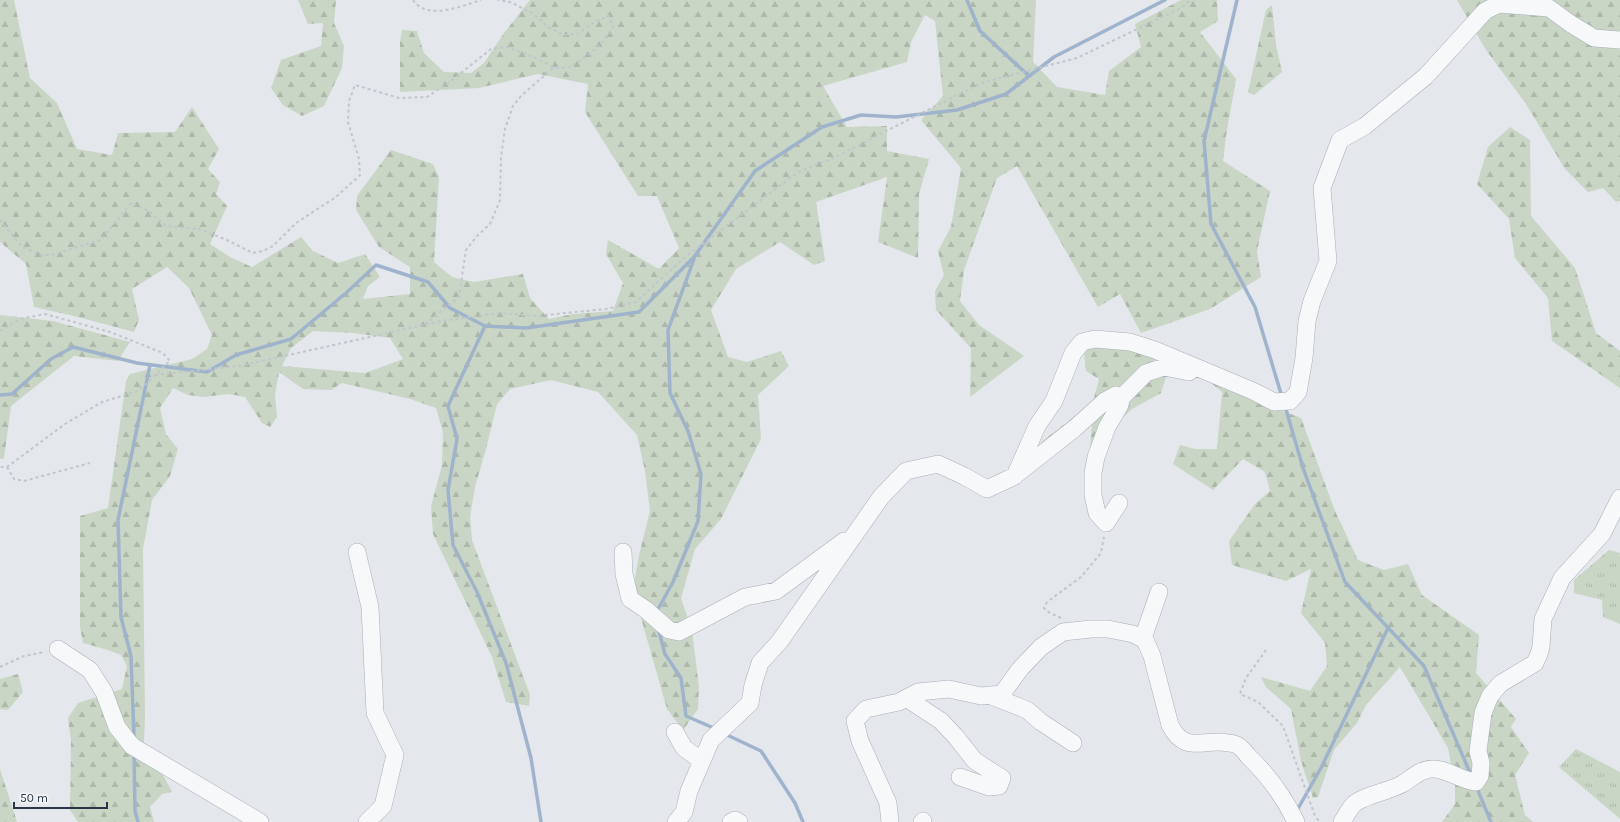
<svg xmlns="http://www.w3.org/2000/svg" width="1620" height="822" viewBox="0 0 1620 822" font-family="Karla,sans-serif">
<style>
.grass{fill:url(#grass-tufts)}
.forest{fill:url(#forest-firs);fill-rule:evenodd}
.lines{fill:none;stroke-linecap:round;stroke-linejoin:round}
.stream{stroke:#9fb4cc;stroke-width:3.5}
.minor-casing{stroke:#a9aeb7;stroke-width:18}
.path{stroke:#c2c5cb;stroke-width:2;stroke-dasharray:3 3;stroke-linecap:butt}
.minor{stroke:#f7f8fa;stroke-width:17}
</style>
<defs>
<pattern id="grass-tufts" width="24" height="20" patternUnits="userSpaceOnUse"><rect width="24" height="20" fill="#c9d6c5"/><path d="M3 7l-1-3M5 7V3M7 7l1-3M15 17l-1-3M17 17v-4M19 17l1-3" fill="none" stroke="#adb8ab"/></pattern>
<pattern id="forest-firs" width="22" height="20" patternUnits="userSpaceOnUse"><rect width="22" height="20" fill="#c9d6c5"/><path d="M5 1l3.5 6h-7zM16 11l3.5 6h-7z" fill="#adb8ab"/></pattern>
</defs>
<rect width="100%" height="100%" fill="#e4e7ec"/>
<!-- grass -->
<path class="grass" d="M1609,550L1620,553V624L1603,617L1602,600L1574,593V580Z
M1576,749L1620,772V819L1559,767Z"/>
<!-- forest -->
<path class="forest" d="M0,0H14L30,78L57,103L77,149L112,155L118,133L175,132L192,107L219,149L208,169L220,182L216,194L227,206L210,244L230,257L252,267L301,237L313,251L338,263L365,254L380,277L368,286L363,299L410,294V267L379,247L356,210L357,196L391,150L433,164L439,177L434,262L452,277L474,282L523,274L530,298L549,319L573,314L613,311L623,283L606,254L608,240L659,269L679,248L657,196H638L585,112L588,84L538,74L479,88L400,92V42L402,30L417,31L424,53L444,72L471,73L484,63L504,33L530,0H1036L1033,62L1057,87L1105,95L1109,71L1141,47L1135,24L1181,0H1217L1218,21L1200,32L1236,79L1226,136L1223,161L1270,191L1257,251L1261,277L1210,309L1141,333L1120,294L1098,307L1017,166L997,178L964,270L960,301L979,325L1024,356L970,397L971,348L936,310L935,291L944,275L938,251L951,227L961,168L921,120L943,96L935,21L925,15L911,42L907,62L823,86L847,127L887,126V151L929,159L919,194L918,258L878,242L887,177L816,202L825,261L814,265L780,242L736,269L711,310L728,357L747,362L781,351L789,366L758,395L761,439L721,519L695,549L681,598L692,631L699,687L698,709L683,730L667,709L633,590L639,555L650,511L645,471L637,435L598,392L551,380L510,389L497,404L486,449L475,487L470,517L472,540L530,695L529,706L506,702L492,657L433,534L431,506L442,465L443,432L436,408L410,399L342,383L331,390L303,389L279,372L275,395L277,417L270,427L262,423L245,397L229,394L203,397L188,395L173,388L160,408L166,434L178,449L170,476L152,500L143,549L145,719L143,761L163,775L172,792L162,794L150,807L154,822H78L70,810L71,741L68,718L78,703L122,689L127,666L121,655L108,650L83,643L80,627V516L108,508L126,381L130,374L192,359L207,349L212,335L189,288L167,267L132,289L139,320L134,332L74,316L34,307L26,264L0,242ZM313,331L353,333L390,338L403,359L365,373L282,366L291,348Z
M298,0H336L334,23L344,46L342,68L324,106L302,116L283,105L271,88L281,60L321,46L323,23L308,24Z
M1457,0H1620V201L1616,202L1603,188L1588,192L1565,169L1526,104L1486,50Z
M1272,5L1276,45L1282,72L1254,95L1248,92L1266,10Z
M1510,127L1530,140L1531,216L1575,268L1596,333L1620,351V388L1552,341L1548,298L1515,258L1509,219L1477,184L1488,147Z
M0,315L53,321L130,342L118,361L74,356L11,406L4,458L0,459Z
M1118,344L1171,361L1161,393L1132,409L1090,447L1092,424L1040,443L1093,402L1099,379L1086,371L1084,354L1088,348Z
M1211,383L1301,418L1335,511L1358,560L1384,570L1408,564L1422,595L1479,635L1476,673L1516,719L1511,727L1529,753L1515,775L1525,815L1533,822H1442L1455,804V785L1448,748L1400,667L1366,705L1357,723L1334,750L1318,797L1313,798L1301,761L1291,709L1266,687L1261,677L1310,691L1327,666L1325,643L1301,613L1311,569L1286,581L1232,565L1229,541L1255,504L1270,491L1265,472L1243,459L1213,490L1173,464L1180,445L1195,449H1217L1222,392Z
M18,674L23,692L8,710L0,709V679Z
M0,769L17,822H0Z"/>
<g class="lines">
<!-- stream -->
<path class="stream" d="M967,0L980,31L1029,76
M1237,0L1204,141L1211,224L1255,307L1282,397
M485,326L448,406L457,439L448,490L453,545L477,592L506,663L531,758L541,822
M0,395L12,394L51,359L73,347L137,363L207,372L236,355L291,339L346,293L376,265L428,282L450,308L485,326L526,328L639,312L694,257L755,171L822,127L861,115L896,117L957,110L1006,94L1054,57L1165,0
M1285,406L1303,468L1345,582L1424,666L1471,775
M656,613L673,582L698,521L701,474L688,431L670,393L668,330L694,259
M658,628L665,654L681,678L686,716L716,729
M725,734L761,751L795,803L803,822
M134,737L131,656L121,617L118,520L150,365
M134,753L135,811L138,822
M1476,786L1491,822
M1296,812L1321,768L1388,628"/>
<defs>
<path id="minor" d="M1499,4L1549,8L1571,24L1594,38L1620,40
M1121,398L1146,373L1164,367L1189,372
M1018,473L1075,428L1105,401L1116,395L1121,398L1120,405L1107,427L1096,457L1093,473V495L1097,513L1106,523L1119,503
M357,552L370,607L375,713L395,755L383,806L367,822
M623,552L624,574L630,599L645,609L669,630L679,632L745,597L776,591L844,541
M1143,638L1159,592
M58,649L90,670L104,692L117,727L132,746L260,822
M989,695L1027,710L1041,722L1073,743
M906,698L941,721L956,737L975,761L1002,778L999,786L989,787L960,777
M675,732L684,748L702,761
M676,822L684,812L689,791L711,740L750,703L753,685L760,663L780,641L881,497L906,471L938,464L964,476L987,489L1015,476L1037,426L1054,401L1073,353L1082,342L1095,339L1130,342L1155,350L1253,391L1274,402L1290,401L1298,392L1304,358L1307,321L1312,301L1328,261L1322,188L1340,140L1365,126L1426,76L1485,11L1507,0
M731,822L735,820L739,822
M890,822L888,803L860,741L855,721L866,709L899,702L918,692L949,689L981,696L1002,694L1020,669L1041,647L1063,632L1091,629H1108L1133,634L1145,640L1152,656L1170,725C1185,755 1203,738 1228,743C1231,743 1235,744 1237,745C1241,747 1245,752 1248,756C1268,775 1284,797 1296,822
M922,822L923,821
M1342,822C1346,816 1349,809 1354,804C1362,796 1390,791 1402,784C1411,779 1420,769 1432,769C1446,768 1461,781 1476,782L1480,776L1481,763L1478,751L1483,713L1490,696L1500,684L1535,663L1539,654L1541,647L1543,619L1562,578L1602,534L1620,498"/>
</defs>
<!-- minor casing -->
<use href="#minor" class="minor-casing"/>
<!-- path -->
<path class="path" d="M413,0C427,21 462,6 481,0
M0,220L21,246L41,255H51L101,240L131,203L149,211L166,226L199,229L227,240L253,253L263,251L273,246L296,223L336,197L360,175L359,159L348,122L349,101L355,85L399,98L427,97L451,81L491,49L507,47L538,59L553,67L568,68L591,53L604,40L613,27L609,16L596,21L577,34L564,35L548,27L532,13L510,2L498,0
M425,324L459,297L466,250L477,236L490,224L500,200L501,157L505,129L513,106L521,96L553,68
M0,331L20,319L45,314L110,332L163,353L170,361L138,391L102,402L65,424L7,467H0
M155,375L239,366L442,321L499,313L536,316L606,309L636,302L684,258L798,172L833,158L981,83L1077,58L1181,8L1190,0
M7,467L14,479L24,481L90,463
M1061,618L1050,613L1044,608L1047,602L1081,577L1101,553L1104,537
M1266,650L1246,678L1240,694L1258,702L1283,726L1315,816L1320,822
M0,667L24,656L45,652"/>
<!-- minor -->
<use href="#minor" class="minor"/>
</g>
<!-- scale -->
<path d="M14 802v6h93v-6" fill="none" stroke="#2b3445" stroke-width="2"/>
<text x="20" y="802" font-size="12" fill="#2b3445" stroke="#f4f6f9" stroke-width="3" paint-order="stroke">50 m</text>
</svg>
